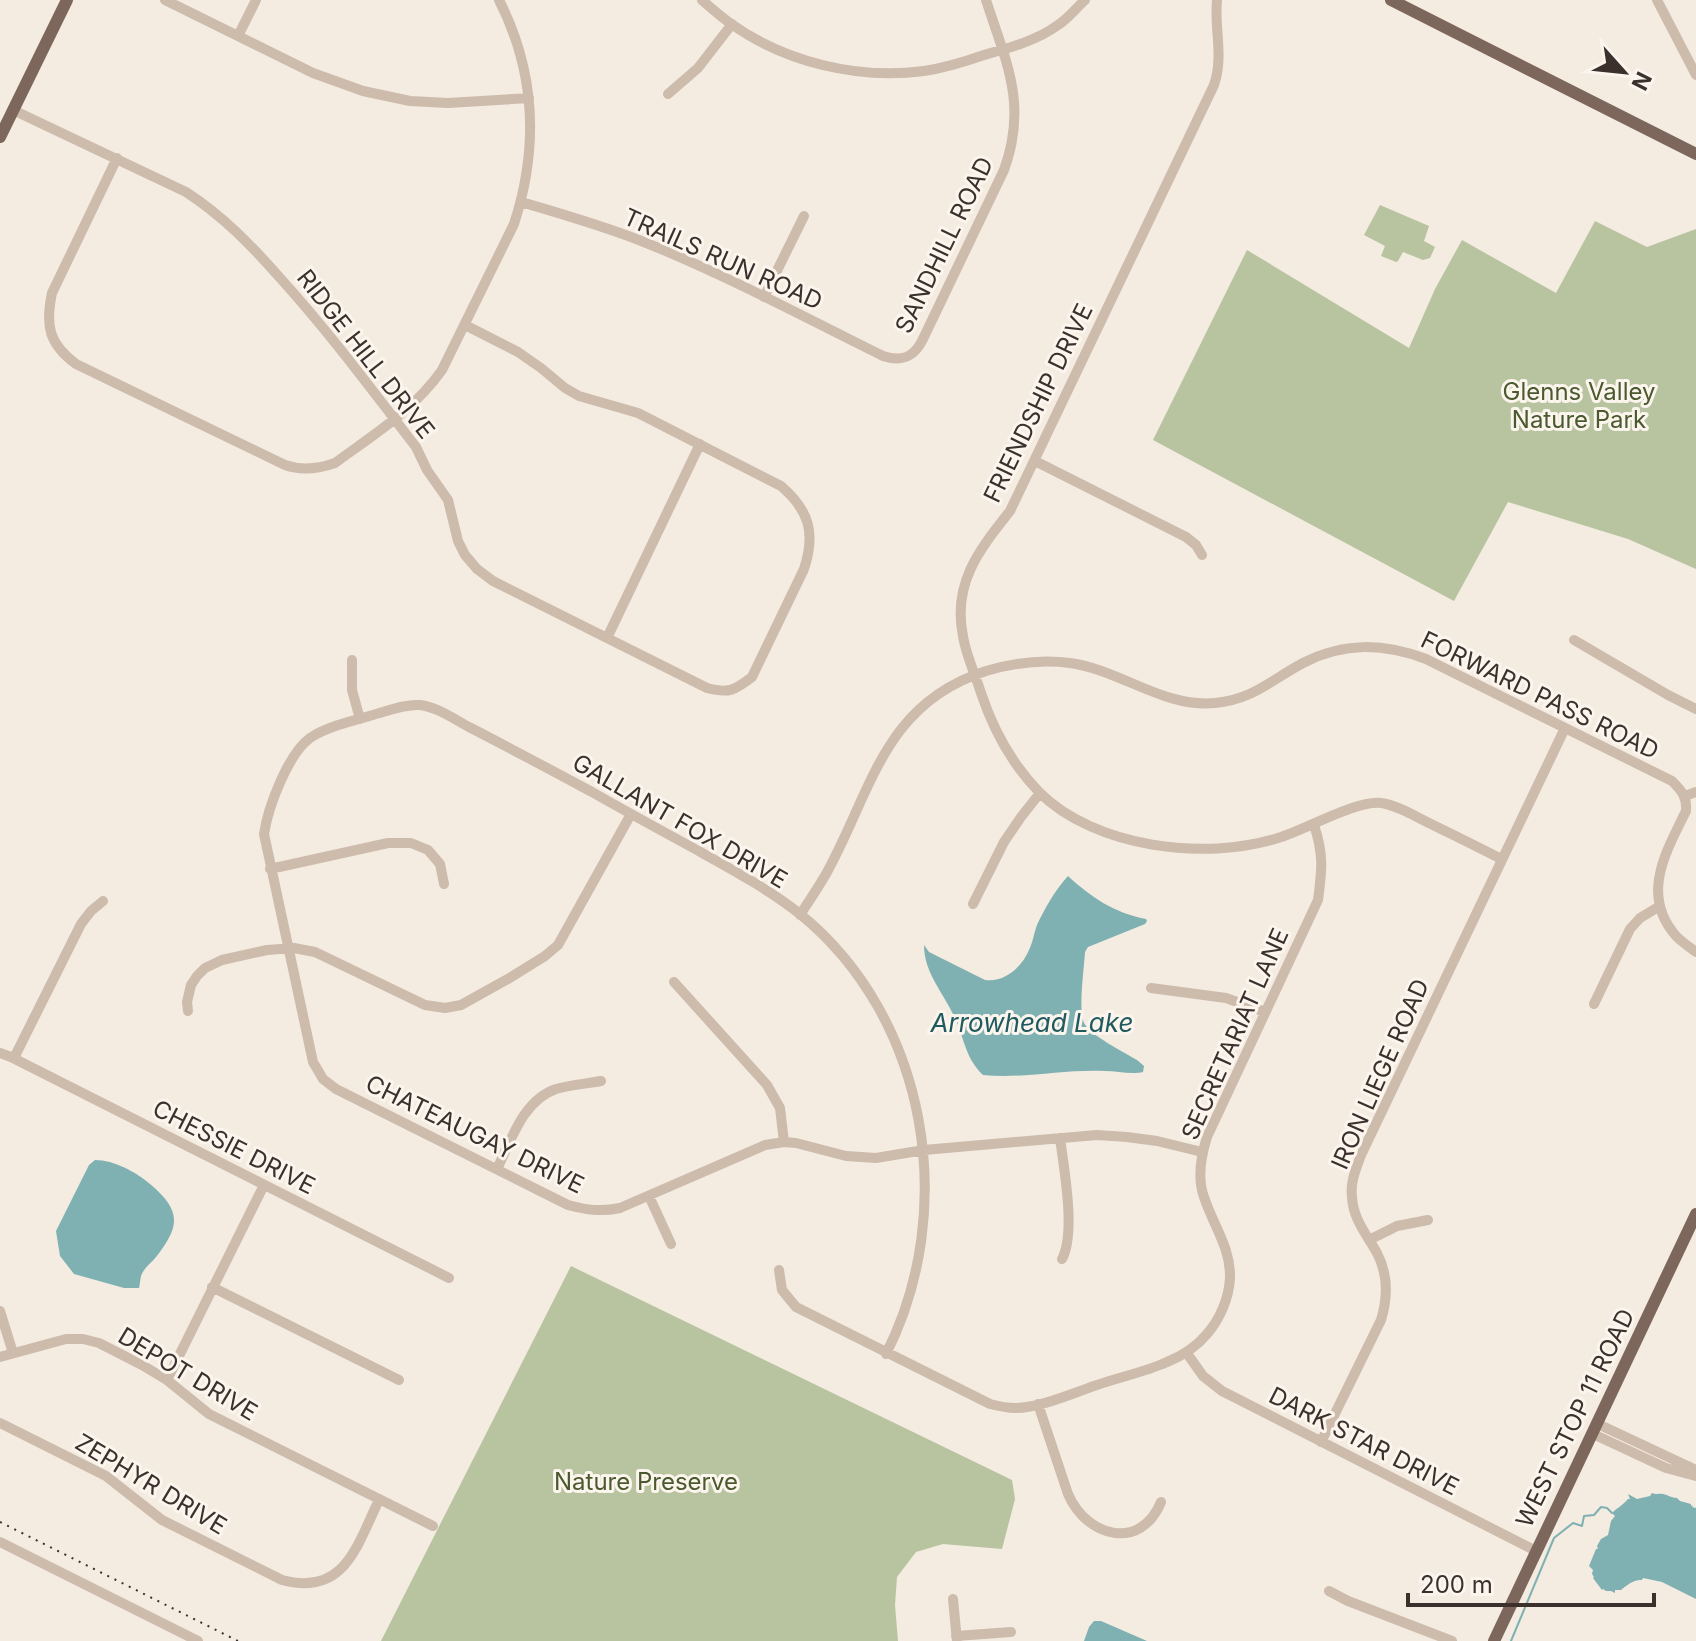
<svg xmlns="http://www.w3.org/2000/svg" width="1696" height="1641" viewBox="0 0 1696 1641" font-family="Inter,sans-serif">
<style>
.green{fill:#b8c4a0}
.water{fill:#7fb0b2}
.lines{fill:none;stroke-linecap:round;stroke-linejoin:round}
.stream{stroke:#7fb0b2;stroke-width:2}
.minor{stroke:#cdbbac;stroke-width:10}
.major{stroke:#7d675c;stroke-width:12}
.rail{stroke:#3b302b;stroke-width:2;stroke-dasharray:2 6;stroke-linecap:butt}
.labels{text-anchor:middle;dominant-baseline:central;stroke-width:6;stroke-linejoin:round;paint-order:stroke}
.street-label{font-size:24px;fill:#3b302b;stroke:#fbf5ee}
.park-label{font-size:24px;fill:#4a5a2e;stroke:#fbf5ee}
.water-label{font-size:26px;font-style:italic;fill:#1f5a5e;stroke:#fbf5ee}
</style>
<rect width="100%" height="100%" fill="#f4ebe1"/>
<!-- green -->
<path class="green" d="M1380,205L1429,226L1424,241L1435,247L1430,258L1423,260L1403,252L1398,261L1396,262L1381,256L1385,246L1364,235Z
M1595,221L1647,247L1696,229V569L1628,539L1508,502L1454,601L1153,440L1247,250L1409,348L1435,289L1462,240L1556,293Z
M571,1266L1012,1480L1015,1499L1002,1549L943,1544L916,1552L897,1577L895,1605L898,1641H381Z"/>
<!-- water -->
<path class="water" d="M1068,876C1091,897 1114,913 1146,919L1147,921L1145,924L1088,947L1085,952C1084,969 1078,1010 1084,1023C1091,1036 1124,1052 1137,1060L1144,1066L1143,1072C1132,1075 1117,1071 1105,1071C1064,1069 1023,1079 983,1075C964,1057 964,1035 953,1014C942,991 924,972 924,945L929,952L985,980C1004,983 1022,967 1029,950C1033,942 1034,933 1037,925C1045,908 1055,890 1068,876Z
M95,1160C114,1160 136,1172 150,1184C182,1211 180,1226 156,1257C151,1263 143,1269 141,1276C140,1280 140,1284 139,1288H124L74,1274L60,1256L56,1231L89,1165Z
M1652,1493C1656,1495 1660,1493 1663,1494C1668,1495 1672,1498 1677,1498L1680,1501L1691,1504V1506L1693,1505L1692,1507L1696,1508V1599L1662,1582L1643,1578L1642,1580C1634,1579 1627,1585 1621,1590H1615V1593L1611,1591H1606L1603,1589L1602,1590L1593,1578L1594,1577L1592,1574L1593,1570L1589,1566L1596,1549H1598L1597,1546L1601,1539L1608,1535L1611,1521L1615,1516L1612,1513C1617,1508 1623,1505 1628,1499H1630L1628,1494L1637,1499L1650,1496Z
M1094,1621H1101L1147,1641H1084L1089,1627Z"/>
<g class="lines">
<!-- stream -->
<path class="stream" d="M1511,1641L1554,1538L1573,1523L1582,1526L1584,1516L1594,1515L1601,1507L1607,1508L1612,1513"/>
<!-- minor -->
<path class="minor" d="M165,0L313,73L363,91L410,101L448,103L529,98
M702,0C711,8 720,16 730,23C784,62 858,80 924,71C944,68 964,62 984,55C1009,48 1036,41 1058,25C1068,19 1076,8 1085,0
M1217,0C1214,29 1224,56 1214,85L1010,511C980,549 952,583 963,636C966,655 975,674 981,693C993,729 1012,764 1039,792C1095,848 1205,861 1278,838C1305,830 1356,800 1381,803C1396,805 1411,814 1425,821C1451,834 1476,846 1501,859
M1657,0L1696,75
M238,36L256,0
M668,94L698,68L732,24
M13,110L186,192C223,216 252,246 281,279C329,332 372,390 416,447L427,470L448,500L458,541L465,555L477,569L493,581L707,688C729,694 735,690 752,677L804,569C816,533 809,510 781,486L638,413L579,396L565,388L541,368L518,352L465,325
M117,158L52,293C45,326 49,344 76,364L285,465C302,471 318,469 335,463C373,435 414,410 442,370L514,224C539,147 536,73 499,0
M521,202C562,214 604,226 644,242C726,275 804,317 883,356C901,362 913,358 922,341L1004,170C1028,104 1006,62 986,0
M764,297L804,216
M1035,461L1186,537L1196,545L1202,555
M607,638L700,444
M1574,640L1668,695L1696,709
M352,660V690L360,719
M1685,796L1696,792
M270,869L388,843H411L428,850L440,864L444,884
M973,904L1004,842L1021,817L1040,793
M800,915C809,901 818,888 826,874C872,791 883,704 986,671C1013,663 1041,659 1070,663C1121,670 1163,708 1215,703C1254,699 1271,680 1303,663C1344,642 1383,643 1426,659L1672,781C1682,791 1687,797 1686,811C1666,852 1640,895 1676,936C1682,942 1689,947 1696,952
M674,982L767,1085L780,1108L784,1142
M1151,988L1226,998L1265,1012
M1594,1004L1630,929L1640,918L1660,906
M188,1011L187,1002L191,985L197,976L205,968L222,960L267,950L294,948L315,952L425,1005L445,1008L461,1005L508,979L545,956L558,945L631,814
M0,1053L11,1057L449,1278
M14,1058L81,924L91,911L103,901
M1060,1138C1064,1169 1076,1233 1062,1259
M497,1169C511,1141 523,1100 556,1089C570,1085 586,1084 601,1081
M649,1196L671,1244
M1369,1240L1397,1226L1428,1220
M779,1270L782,1290L796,1307L990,1404C998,1406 1007,1408 1015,1408C1040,1408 1073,1393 1097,1385C1120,1377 1145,1372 1167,1362C1182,1356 1197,1346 1207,1334C1220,1319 1229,1298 1230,1278C1231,1248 1213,1225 1204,1197C1197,1178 1201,1156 1207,1137L1318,900C1322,870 1324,855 1314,825
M212,1287L399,1380
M0,1311L13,1353
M1186,1352L1203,1376L1222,1391L1536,1551
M886,1354C959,1210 928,1018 800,914C768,889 733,870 697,850C662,831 627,812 592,792C551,770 510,748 469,727C454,719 437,707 420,705C404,704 388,711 373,715C355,720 326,727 310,738C288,754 268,807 264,834L313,1062L323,1079L336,1089L568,1205C587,1210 601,1212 620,1208L765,1145L784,1142L796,1143L846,1156L876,1158L924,1150L1097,1135L1127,1137L1157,1141L1202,1152
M0,1357L66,1339H83L99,1343L142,1365L167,1380L209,1414L433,1526
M167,1380L264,1185
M1038,1404L1068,1494C1087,1538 1141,1551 1161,1502
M0,1423L106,1476L162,1520L282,1580C345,1597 357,1545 379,1500
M1598,1424L1696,1470
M1593,1434L1666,1468L1696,1476
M1321,1442L1381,1320C1388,1297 1388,1274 1377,1253C1367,1235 1353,1219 1352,1197C1350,1182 1356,1169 1361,1155L1565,728
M0,1542L198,1641
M1329,1591L1348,1601L1452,1641
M953,1599L957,1641
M956,1636L1011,1632"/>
<!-- major -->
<path class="major" d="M1391,0L1696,154
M0,137L67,0
M1494,1641L1696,1214"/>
<!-- rail -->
<path class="rail" d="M0,1522L238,1641"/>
</g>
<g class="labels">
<!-- street labels -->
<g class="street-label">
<text transform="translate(944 245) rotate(-64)">SANDHILL ROAD</text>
<text transform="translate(723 259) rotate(24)">TRAILS RUN ROAD</text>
<text transform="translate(366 354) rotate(52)">RIDGE HILL DRIVE</text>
<text transform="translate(1038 403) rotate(-64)">FRIENDSHIP DRIVE</text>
<text transform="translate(1540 695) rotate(26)">FORWARD PASS ROAD</text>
<text transform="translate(680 821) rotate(30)">GALLANT FOX DRIVE</text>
<text transform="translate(1235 1034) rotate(-66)">SECRETARIAT LANE</text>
<text transform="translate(1380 1074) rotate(-66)">IRON LIEGE ROAD</text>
<text transform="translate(475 1134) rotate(26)">CHATEAUGAY DRIVE</text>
<text transform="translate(234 1147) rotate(27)">CHESSIE DRIVE</text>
<text transform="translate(188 1374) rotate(31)">DEPOT DRIVE</text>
<text transform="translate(1575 1418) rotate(-64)">WEST STOP 11 ROAD</text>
<text transform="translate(1364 1441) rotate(27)">DARK STAR DRIVE</text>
<text transform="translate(151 1484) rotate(31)">ZEPHYR DRIVE</text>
</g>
<!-- park labels -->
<g class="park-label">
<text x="1579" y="391">Glenns Valley<tspan x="1579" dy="28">Nature Park</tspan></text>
<text x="646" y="1481">Nature Preserve</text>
</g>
<!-- water labels -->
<g class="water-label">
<text x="1032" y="1022">Arrowhead Lake</text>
</g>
</g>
<!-- north arrow -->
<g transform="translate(1624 72) rotate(117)" stroke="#fbf5ee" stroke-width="6" paint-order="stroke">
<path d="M0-6L14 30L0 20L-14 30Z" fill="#3b302b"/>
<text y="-12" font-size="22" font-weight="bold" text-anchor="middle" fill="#3b302b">N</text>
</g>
<!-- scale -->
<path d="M1408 1593v12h246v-12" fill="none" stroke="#3b302b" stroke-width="4"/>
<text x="1420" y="1593" font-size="24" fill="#3b302b" stroke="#fbf5ee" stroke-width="6" paint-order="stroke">200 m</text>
</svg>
